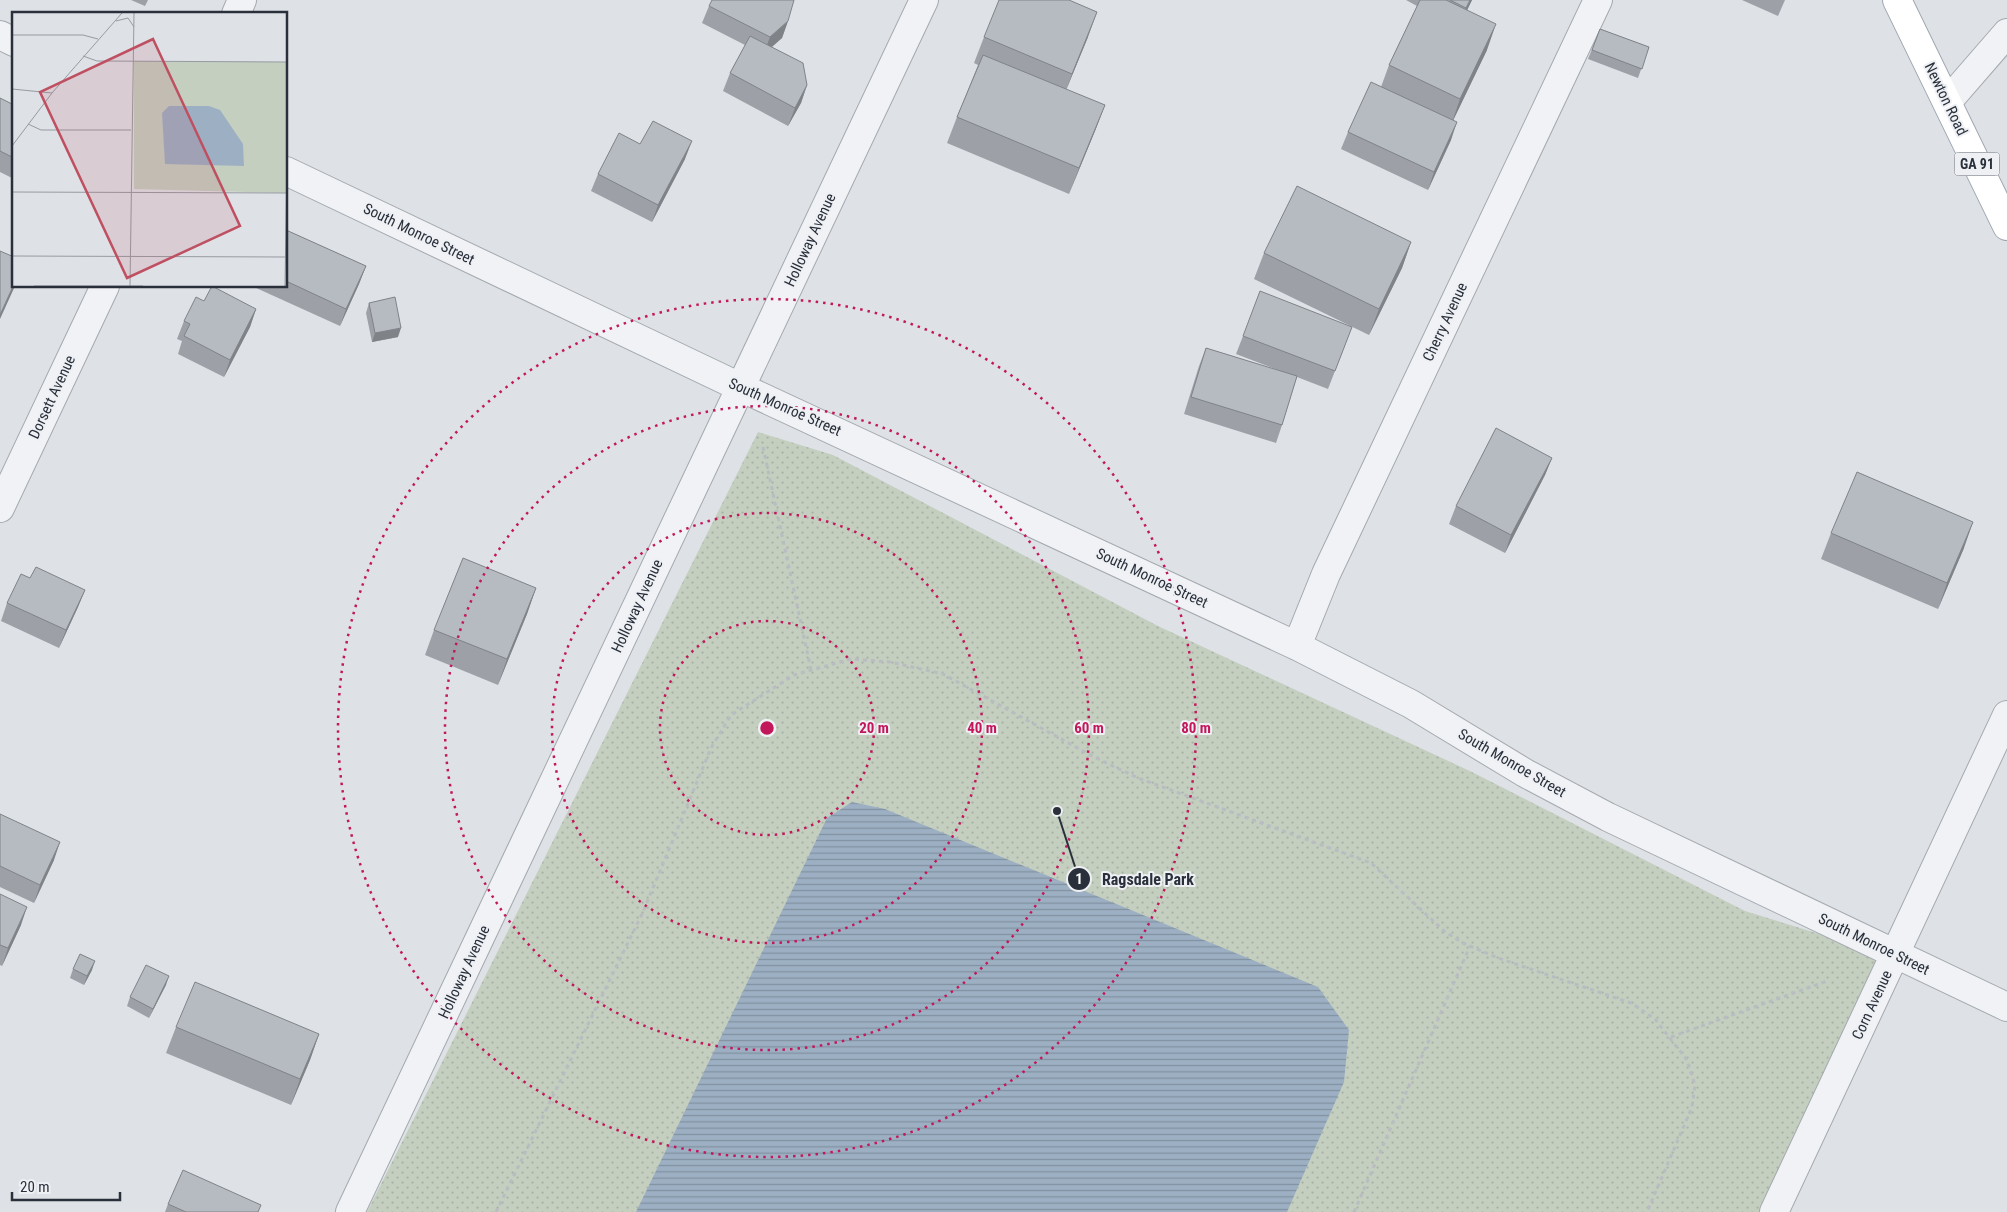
<svg xmlns="http://www.w3.org/2000/svg" width="2007" height="1212" viewBox="0 0 2007 1212" font-family="'Roboto Condensed',sans-serif">
<style>
.grass{fill:url(#grass-dots)}
.water{fill:url(#water-rules)}
.lines{fill:none;stroke-linecap:round;stroke-linejoin:round}
.minor-casing{stroke:#a4a9af;stroke-width:30}
.major-casing{stroke:#9fa6b1;stroke-width:30}
.path{stroke:#b9bcc1;stroke-width:3;stroke-dasharray:4 4;stroke-linecap:butt}
.minor{stroke:#f1f2f5;stroke-width:28}
.major{stroke:#fff;stroke-width:28}
.wall{fill:#9da1a7}
.shaded-wall{fill:#7f8388}
.building{fill:#b6bbc2;stroke:#7f8388}
.ring{fill:none;stroke:#c2185b;stroke-width:2.5;stroke-dasharray:2.5 5}
.labels{text-anchor:middle;dominant-baseline:central;stroke-width:4;stroke-linejoin:round;paint-order:stroke}
.shield{fill:#eef0f4;stroke:#646a72;stroke-width:1}
.shield-label{font-size:14px;font-weight:bold;fill:#29303b}
.street-label{font-size:15px;fill:#29303b;stroke:#eef0f4}
.inset-road{fill:none;stroke:#969ba2;stroke-width:1}
.view{fill:#bf5062;fill-opacity:0.15;stroke:#bf5062;stroke-width:2.5}
.inset-edge{fill:none;stroke:#29303b;stroke-width:2.5}
.centre{fill:#c2185b;stroke:#eef0f4;stroke-width:2.5}
.ring-label{font-size:15px;text-anchor:middle;font-weight:bold;fill:#c2185b;stroke:#eef0f4;stroke-width:4;stroke-linejoin:round;paint-order:stroke}
.leader{fill:none;stroke:#29303b;stroke-width:2}
.callout-dot{fill:#29303b;stroke:#eef0f4;stroke-width:2}
.mark-label{font-size:15px;text-anchor:middle;font-weight:bold;fill:#fff}
.callout-label{font-size:16px;text-anchor:middle;font-weight:bold;fill:#29303b;stroke:#eef0f4;stroke-width:4;stroke-linejoin:round;paint-order:stroke}
</style>
<defs>
<pattern id="grass-dots" width="8" height="8" patternUnits="userSpaceOnUse" patternTransform="scale(1.25)"><rect width="8" height="8" fill="#c4cfc0"/><path d="M2 2h.1M6 6h.1" fill="none" stroke="#a8b2a6" stroke-width="1.8" stroke-linecap="round"/></pattern>
<pattern id="water-rules" width="6" height="5" patternUnits="userSpaceOnUse" patternTransform="scale(1.25)"><rect width="6" height="5" fill="#9db0c3"/><path d="M0 2.5h6" fill="none" stroke="#8090a0"/></pattern>
</defs>
<rect width="100%" height="100%" fill="#dee2e6"/>
<!-- grass -->
<path class="grass" d="M758,432L833,455L1158,626L1472,772L1745,911L1888,955L1767,1212H367Z"/>
<!-- water -->
<path class="water" d="M852,802L885,809L1318,987L1349,1030L1344,1082L1287,1212H636L827,818Z"/>
<g class="lines">
<defs>
<path id="minor" d="M236,14L242,0
M0,35L14,42
M1948,101L2007,33
M286,171L740,387L1297,646L1411,704L1525,773L1608,817L2007,1007
M0,508L105,286
M1297,646L1326,574L1598,0
M350,1212L924,0
M1774,1212L2007,715"/>
<path id="major" d="M1897,0L2007,226"/>
</defs>
<!-- minor casing -->
<use href="#minor" class="minor-casing"/>
<!-- major casing -->
<use href="#major" class="major-casing"/>
<!-- path -->
<path class="path" d="M763,447L811,670
M1671,1037L1827,981
M496,1212L643,912L711,748L731,715L794,675L851,659L890,662L943,674L1092,756L1138,778L1371,863L1444,931L1463,943L1498,958L1631,1003L1655,1019L1687,1060L1695,1085L1692,1107L1647,1212
M1354,1212L1470,946"/>
<!-- minor -->
<use href="#minor" class="minor"/>
<!-- major -->
<use href="#major" class="major"/>
</g>
<!-- wall -->
<path class="wall" d="M131,0H148L145,6Z
M1406,0H1472L1467,10L1487,50L1453,120L1451,140L1428,190L1341,149L1348,132L1381,87L1389,65L1417,6Z
M1742,0H1785L1778,16Z
M709,6L788,21L782,38L771,47L807,85L801,103L788,126L723,91L730,73L745,45L702,23Z
M1600,29L1649,47L1638,78L1588,59Z
M984,37H1088L1066,90L1105,105L1095,131L1069,194L947,143L957,117L978,65L974,63Z
M0,98L14,105V179L0,172Z
M640,144L685,159L652,222L591,191L598,174Z
M286,230L366,266L359,284L340,326L254,287V286H286Z
M1411,242L1402,268L1369,335L1254,279L1264,253Z
M204,301L256,309L250,327L224,377L178,354L182,341L177,339L184,321Z
M369,303L398,337L372,342L366,313Z
M1352,327L1328,389L1297,377L1282,425L1276,443L1184,414L1199,366L1206,348L1291,375L1236,354L1243,336Z
M1552,458L1545,475L1505,553L1449,524L1456,506Z
M1831,533L1964,548L1938,609L1821,559Z
M30,578L85,590L78,607L59,648L1,621L7,603Z
M536,588L527,614L498,685L425,655L434,630Z
M0,814L54,860L34,903L0,887Z
M0,894L21,925L2,966L0,965Z
M73,969L92,970L84,985L70,978Z
M166,985L149,1018L127,1006L130,997Z
M176,1027L319,1034L310,1060L291,1105L166,1053Z
M168,1204L259,1212H165Z"/>
<!-- shaded-wall -->
<path class="shaded-wall" d="M1470,0H1472L1460,25L1466,8Z
M1097,12L1088,37L1062,100L1072,74Z
M788,21L782,38L763,55L770,37Z
M1496,24L1487,50L1451,125L1460,99Z
M807,85L801,103L788,126L795,108Z
M1105,105L1095,131L1069,194L1079,168Z
M1457,122L1451,140L1428,190L1434,172Z
M692,141L685,159L652,222L658,205Z
M1411,242L1402,268L1369,335L1379,309Z
M366,266L359,284L340,326L346,309Z
M14,284V286H15L0,319V315Z
M256,309L250,327L224,377L230,360Z
M401,328L398,337L372,342L375,333Z
M1552,458L1545,475L1505,553L1511,535Z
M1973,522L1964,548L1938,609L1947,583Z
M536,588L527,614L498,685L507,659Z
M85,590L78,607L59,648L66,630Z
M60,842L54,860L34,903L40,885Z
M27,907L21,925L2,966L8,948Z
M95,961L92,970L84,985L87,976Z
M169,976L166,985L149,1018L153,1009Z
M319,1034L310,1060L291,1105L300,1079Z"/>
<!-- building -->
<path class="building" d="M712,0H794L788,21L770,37L709,6Z
M999,0H1069L1097,12L1072,74L984,37Z
M1420,0H1446L1496,24L1460,99L1389,65Z
M1450,0H1470L1466,8Z
M1600,29L1649,47L1642,69L1592,50Z
M750,36L803,63L807,85L795,108L730,73Z
M983,55L1105,105L1079,168L957,117Z
M1371,82L1457,122L1434,172L1348,132Z
M0,98L14,105V158L0,151Z
M653,121L692,141L658,205L598,174L619,133L640,144Z
M1297,186L1411,242L1379,309L1264,253Z
M286,230L366,266L346,309L286,281Z
M0,251L14,257V284L0,315Z
M212,286L256,309L230,360L184,336L190,324L184,321L196,297L204,301Z
M1260,291L1352,327L1335,371L1243,336Z
M395,297L401,328L375,333L369,303Z
M1206,348L1297,376L1282,425L1191,397Z
M1496,428L1552,458L1511,535L1456,506Z
M1857,472L1973,522L1947,583L1831,533Z
M463,558L536,588L507,659L434,630Z
M36,567L85,590L66,630L7,603L21,574L30,578Z
M0,814L60,842L40,885L0,866Z
M0,894L27,907L8,948L0,945Z
M80,954L95,961L87,976L73,969Z
M146,965L169,976L153,1009L130,997Z
M195,982L319,1034L300,1079L176,1027Z
M183,1170L261,1205L258,1212H186L168,1204Z"/>
<!-- distance rings -->
<g class="ring">
<circle cx="767" cy="728" r="107"/>
<circle cx="767" cy="728" r="215"/>
<circle cx="767" cy="728" r="322"/>
<circle cx="767" cy="728" r="429"/>
</g>
<g class="labels">
<!-- shield labels -->
<rect class="shield" x="1954.5" y="152.5" width="45" height="23" rx="4"/>
<g class="shield-label">
<text x="1977" y="164">GA 91</text>
</g>
<!-- street labels -->
<g class="street-label">
<text transform="translate(1946 99) rotate(64)">Newton Road</text>
<text transform="translate(419 234) rotate(26)">South Monroe Street</text>
<text transform="translate(810 240) rotate(-65)">Holloway Avenue</text>
<text transform="translate(1445 322) rotate(-65)">Cherry Avenue</text>
<text transform="translate(52 397) rotate(-65)">Dorsett Avenue</text>
<text transform="translate(785 407) rotate(24)">South Monroe Street</text>
<text transform="translate(1152 578) rotate(25)">South Monroe Street</text>
<text transform="translate(637 606) rotate(-65)">Holloway Avenue</text>
<text transform="translate(1512 763) rotate(30)">South Monroe Street</text>
<text transform="translate(1874 944) rotate(26)">South Monroe Street</text>
<text transform="translate(464 972) rotate(-65)">Holloway Avenue</text>
<text transform="translate(1872 1005) rotate(-65)">Corn Avenue</text>
</g>
</g>
<!-- overview -->
<g transform="translate(12 12)">
<rect width="275" height="275" fill="#dee2e6"/>
<path d="M122,49L275,50L274,181L122,177Z" fill="#c4cfc0"/>
<path d="M157,94H197L208,98L231,132L232,154L153,152L150,101Z" fill="#9db0c3"/>
<path class="inset-road" d="M104,9L116,6L122,15M0,23H71L86,27M71,44L85,49L275,50M0,77L40,81M16,112L29,118H119M0,134L40,81L110,1M0,180L275,181M0,244L275,245M22,274H131M118,274L122,1M273,274L275,152"/>
<path class="view" d="M141,27L228,214L115,266L28,80Z"/>
<rect width="275" height="275" class="inset-edge"/>
</g>
<circle cx="767" cy="728" r="8" class="centre"/>
<g class="ring-label">
<text x="874" y="733">20 m</text>
<text x="982" y="733">40 m</text>
<text x="1089" y="733">60 m</text>
<text x="1196" y="733">80 m</text>
</g>
<!-- callouts -->
<path class="leader" d="M1057 811L1079 879"/>
<g class="callout-dot">
<circle cx="1057" cy="811" r="5"/>
<circle cx="1079" cy="879" r="12"/>
</g>
<g class="mark-label">
<text x="1079" y="884">1</text>
</g>
<g class="callout-label">
<text x="1148" y="885">Ragsdale Park</text>
</g>
<!-- scale -->
<path d="M12 1192v8h108v-8" fill="none" stroke="#29303b" stroke-width="2.5"/>
<text x="20" y="1192" font-size="15" fill="#29303b" stroke="#eef0f4" stroke-width="4" paint-order="stroke">20 m</text>
</svg>
